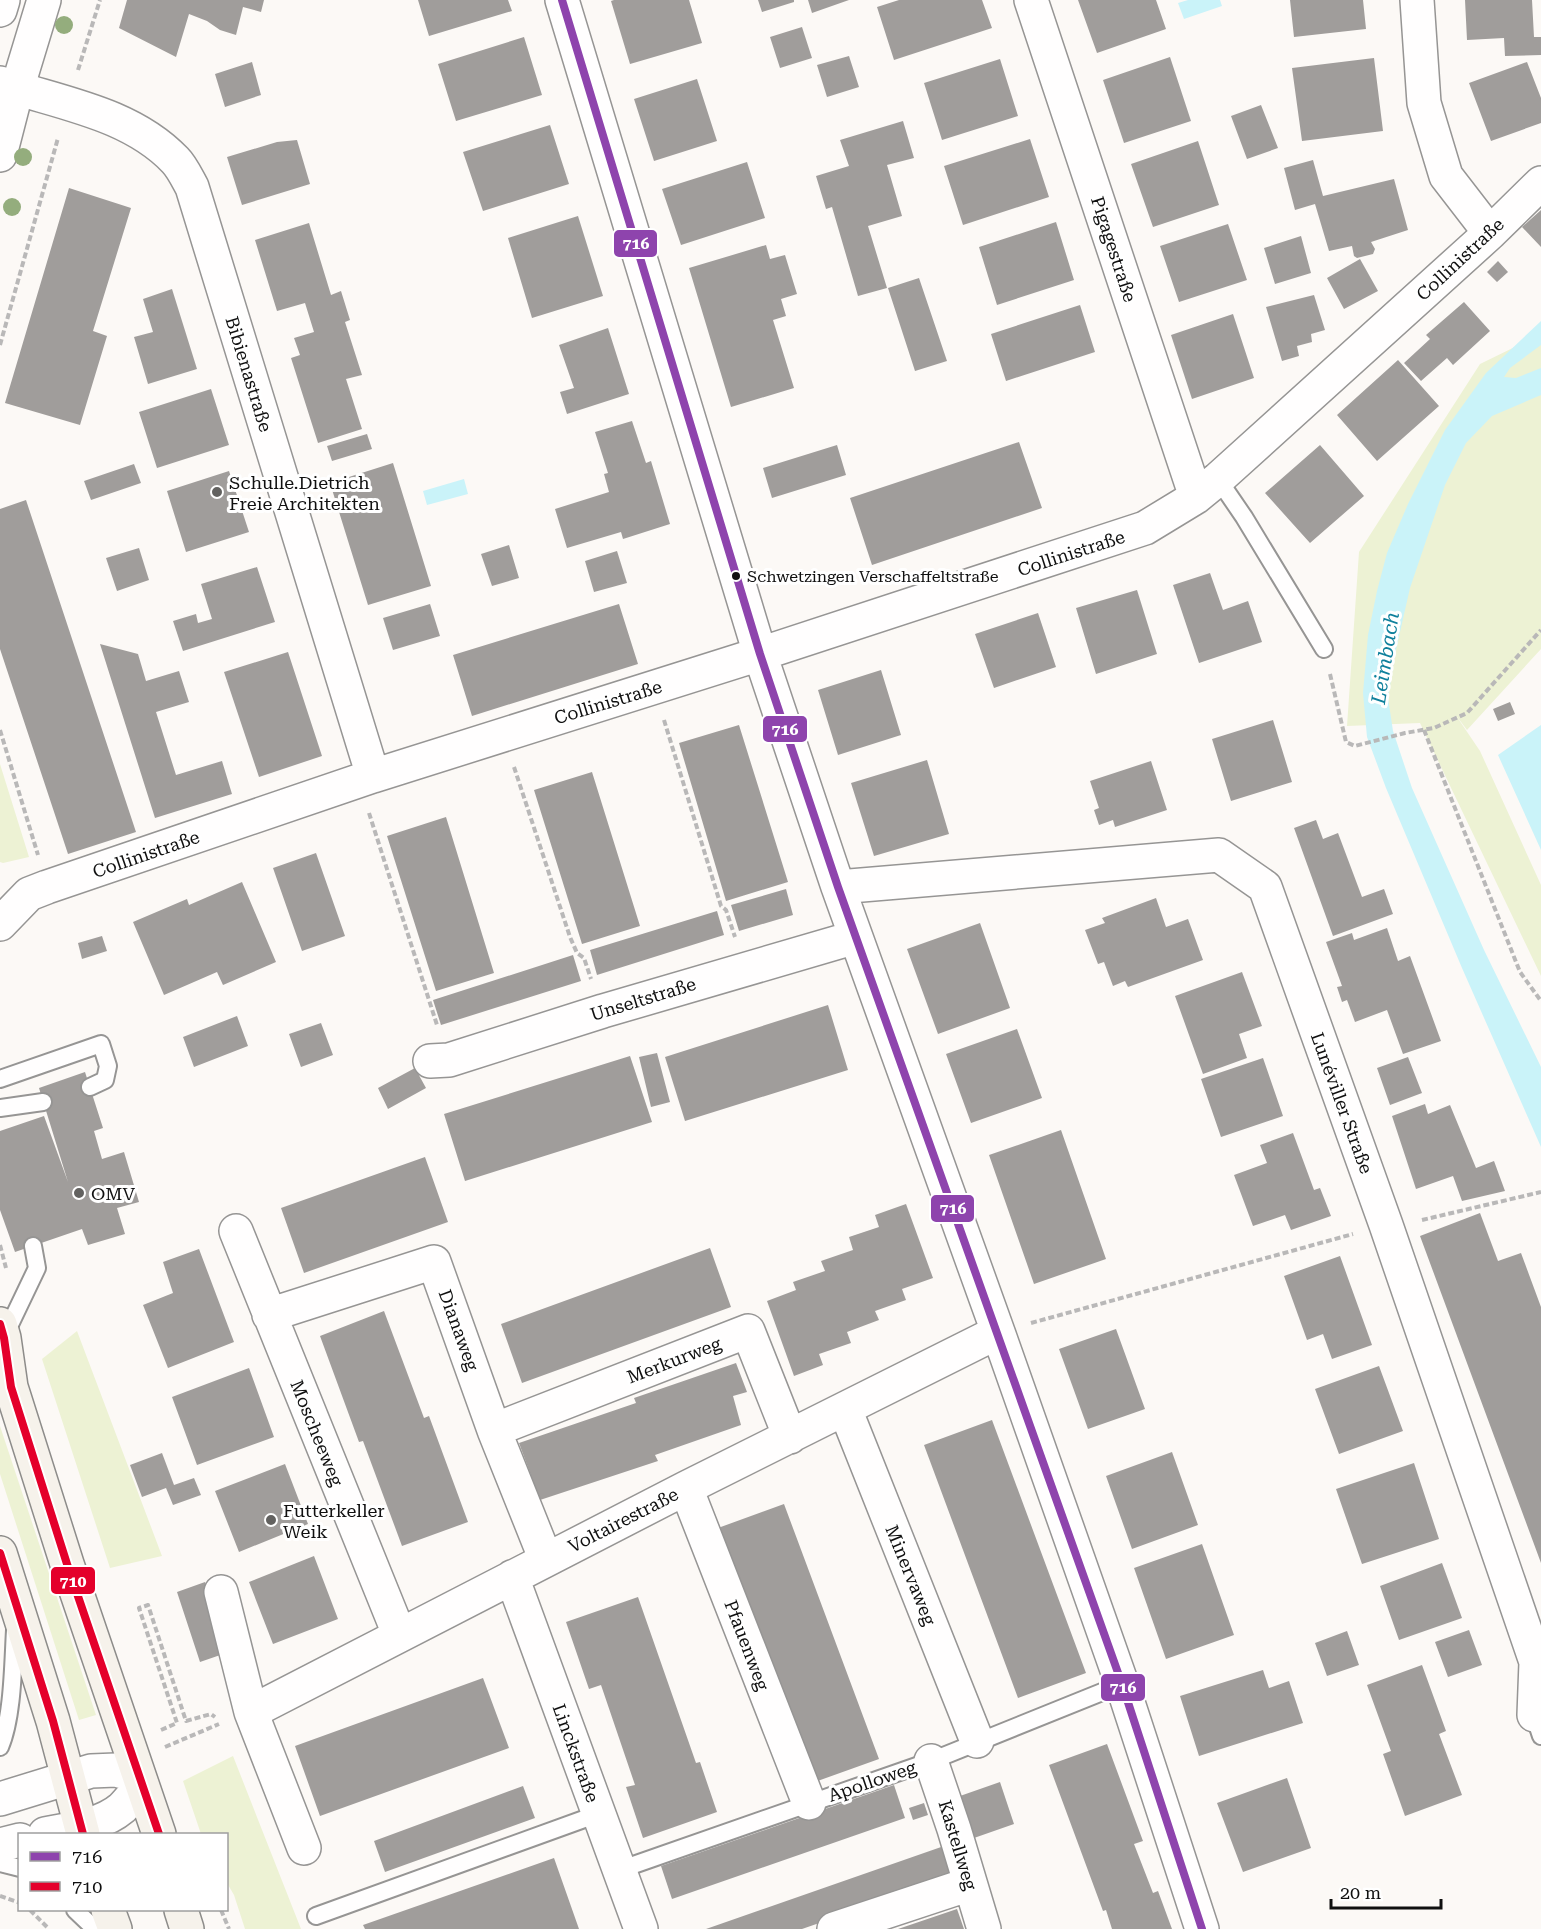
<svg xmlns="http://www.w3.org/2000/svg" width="1541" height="1929" viewBox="0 0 1541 1929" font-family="'Roboto Serif',serif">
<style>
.green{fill:#edf2d4}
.water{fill:#caf3f9}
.building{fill:#a09d9b}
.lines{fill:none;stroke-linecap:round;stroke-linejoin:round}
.service-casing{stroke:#969594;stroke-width:20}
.minor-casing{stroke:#969594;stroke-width:36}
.tertiary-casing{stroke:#969594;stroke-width:36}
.secondary-casing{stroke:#8d8c8a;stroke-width:36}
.path{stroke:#b9b8b8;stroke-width:4;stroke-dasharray:6 3;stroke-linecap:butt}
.service{stroke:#fffefe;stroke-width:16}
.minor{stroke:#fffefe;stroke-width:33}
.tertiary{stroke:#fffefe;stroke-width:33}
.secondary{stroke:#f6f2eb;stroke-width:33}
.bus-1-casing{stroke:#fff;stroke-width:12}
.bus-2-casing{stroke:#fff;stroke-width:12}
.bus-1{stroke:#8e44ad;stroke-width:8}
.bus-2{stroke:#e4002b;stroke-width:8}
.tree{fill:#94ad7d}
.poi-dot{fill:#636260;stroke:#fff;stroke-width:2}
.bus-dot{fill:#101010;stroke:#fff;stroke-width:2}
.labels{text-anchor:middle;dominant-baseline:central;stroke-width:6;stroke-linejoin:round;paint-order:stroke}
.bus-label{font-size:16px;fill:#101010;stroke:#fff;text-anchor:start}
.street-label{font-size:18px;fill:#101010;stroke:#fff}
.poi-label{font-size:18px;fill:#101010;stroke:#fff;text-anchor:start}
.water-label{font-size:20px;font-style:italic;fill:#0f809c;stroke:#fff}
.line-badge{stroke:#fff;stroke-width:2}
.badge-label{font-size:16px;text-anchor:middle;font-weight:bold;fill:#fff}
</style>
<rect width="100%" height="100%" fill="#fcf9f6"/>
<!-- green -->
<path class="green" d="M1541,334V649L1467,730L1455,714L1480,751L1541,885V976L1420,723L1347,726L1359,552L1480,364Z
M0,764L29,857L3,863L0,862Z
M77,1331L162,1556L110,1568L42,1359Z
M0,1426L96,1715L79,1720L0,1474Z
M233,1756L301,1929H245L234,1895L227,1883L226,1834H201L183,1781Z"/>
<!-- water -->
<path class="water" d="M1188,0H1220L1222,6L1184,19L1178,3Z
M1541,321V345L1510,368L1504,377L1516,378L1541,368V395L1492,416L1466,443L1445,485L1410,588L1395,654L1388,698L1393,731L1412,788L1484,950L1541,1067V1147L1462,968L1386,788L1367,737L1363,693L1368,635L1377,591L1387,553L1408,504L1445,430L1486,373Z
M464,479L468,494L427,505L423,491Z
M1541,725V850L1498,755Z"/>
<!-- building -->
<path class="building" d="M127,0H264L261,12L243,7L236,35L220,30L207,21L189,14L176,57L119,28Z
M418,0H508L512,11L429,36Z
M614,0H689L702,43L630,64L611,1Z
M758,0H794V2L762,12Z
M808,0H849L812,13Z
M899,0H982L992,28L894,60L877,7Z
M1078,0H1156L1166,29L1097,53Z
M1290,0H1363L1366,29L1294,37Z
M1465,0H1532L1534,37H1541V55L1505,56L1504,38L1467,40Z
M802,27L812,58L780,68L770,37Z
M524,37L542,95L456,121L438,64Z
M849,56L859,87L827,97L817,65Z
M1170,57L1191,121L1124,143L1103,80Z
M1374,58L1383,131L1302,141L1292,68Z
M1000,59L1018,116L942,140L924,83Z
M252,62L261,95L225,107L215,74Z
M1527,62L1541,98V123L1491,141L1469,83Z
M697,79L717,141L654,161L634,99Z
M1261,105L1278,148L1247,159L1231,116Z
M903,121L914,158L887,165L902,216L868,226L887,288L858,296L832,207L826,209L816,176L849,166L840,140Z
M550,125L569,184L483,211L463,152Z
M1030,139L1049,197L963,225L944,166Z
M297,140L310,184L242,205L227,157L277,142Z
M1198,141L1219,205L1153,227L1131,164Z
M1313,160L1323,196L1394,179L1408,230L1371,242L1375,249L1373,254L1357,258L1354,256L1352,246L1329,251L1315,204L1295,210L1284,168Z
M747,162L765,218L681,245L662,189Z
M69,188L131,208L93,331L107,336L80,425L5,403Z
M1541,210V247L1522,227Z
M578,216L603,296L532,318L508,238Z
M1056,222L1074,280L997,305L979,247Z
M309,223L331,295L341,291L350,320L345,322L362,375L346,379L362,429L318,443L291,358L300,355L294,338L314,332L305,303L277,311L255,240Z
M1228,224L1247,280L1179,302L1160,246Z
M1301,236L1311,273L1275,284L1264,248Z
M766,245L770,259L785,255L797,294L781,299L786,316L773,320L794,388L731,407L689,268Z
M1360,259L1378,291L1344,309L1327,278Z
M1498,261L1508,272L1497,282L1487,272Z
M919,278L947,361L915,371L888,288Z
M172,289L197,369L148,384L134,337L153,332L143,299Z
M1314,295L1325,330L1311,334L1312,342L1297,346L1299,356L1282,361L1266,307Z
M1464,302L1490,331L1453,365L1447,358L1421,381L1404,363L1430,339L1426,335Z
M1080,305L1095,352L1006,381L991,334Z
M1233,314L1254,378L1192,399L1171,335Z
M608,328L629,394L567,414L560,392L574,388L559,345Z
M1398,360L1439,406L1377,461L1337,415Z
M211,389L229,445L157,468L139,412Z
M632,421L646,463L651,461L670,524L623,539L621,532L567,548L555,509L609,492L604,474L608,473L595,432Z
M367,434L372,449L332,461L327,446Z
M1019,442L1042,508L872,565L850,498Z
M837,445L846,475L772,498L763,468Z
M1320,445L1364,496L1310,543L1265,493Z
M393,463L431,586L368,605L330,483Z
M134,464L141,483L91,500L84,481Z
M229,471L249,532L186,552L167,491Z
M26,500L136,832L68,854L0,649V509Z
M509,545L519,578L492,586L481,554Z
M139,548L149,580L117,591L106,558Z
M617,551L627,583L594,592L585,561Z
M257,567L275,622L183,651L173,621L196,614L198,623L212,619L201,584Z
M1210,573L1223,610L1248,601L1262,642L1199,663L1173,585Z
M1137,590L1157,654L1096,674L1076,608Z
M430,604L440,636L393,650L383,618Z
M619,604L638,664L472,716L453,655Z
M1038,613L1056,667L994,688L975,634Z
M100,644L138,654L146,681L179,671L189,702L156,712L176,775L222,761L232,794L155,818Z
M288,652L322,756L259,777L224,672Z
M881,670L901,735L838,755L818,690Z
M1510,702L1515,714L1498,721L1493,709Z
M1273,720L1292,782L1231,801L1212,739Z
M739,725L788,882L726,901L679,743Z
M927,760L949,834L874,856L851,783Z
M1151,761L1167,810L1115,827L1113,820L1099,825L1094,810L1099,808L1090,781Z
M592,772L640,926L582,944L534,790Z
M446,817L494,973L436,991L387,836Z
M1316,820L1323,839L1338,833L1362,897L1384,889L1393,914L1333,936L1294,828Z
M316,853L345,936L302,951L273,868Z
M242,882L276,962L223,985L217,972L164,995L133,922L187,899L189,905Z
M786,889L793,915L739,931L731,905Z
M1156,898L1166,927L1188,919L1203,960L1128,987L1125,981L1113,986L1104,962L1098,964L1085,930L1105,923L1102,918Z
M717,911L724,935L597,975L590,950Z
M980,923L1010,1008L938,1034L907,949Z
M1387,928L1398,961L1410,956L1441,1041L1403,1054L1387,1010L1355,1022L1347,1000L1342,1002L1337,987L1342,986L1326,942L1352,933L1354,940Z
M102,936L107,951L82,959L78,943Z
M573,955L581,981L441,1025L433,1000Z
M1242,972L1262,1026L1239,1034L1247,1058L1203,1074L1175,996Z
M828,1005L848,1070L685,1121L665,1057Z
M237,1016L248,1046L194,1067L183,1037Z
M321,1023L333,1055L301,1067L289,1034Z
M1017,1029L1042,1098L971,1123L946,1054Z
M657,1053L670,1102L651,1107L639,1057Z
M630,1056L652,1122L465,1181L444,1114Z
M1408,1057L1422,1093L1390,1105L1377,1068Z
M1263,1058L1283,1116L1221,1137L1201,1079Z
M415,1068L426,1088L388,1109L378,1088Z
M85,1072L103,1128L94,1131L102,1159L124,1152L139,1202L117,1208L125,1234L88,1245L82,1229L15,1252L0,1210V1131L44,1116L68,1182L39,1088Z
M1425,1104L1428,1114L1450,1105L1476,1168L1494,1161L1505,1191L1462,1201L1453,1176L1416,1189L1392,1116Z
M1061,1130L1106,1259L1034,1284L989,1155Z
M1293,1133L1314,1190L1320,1188L1331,1216L1291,1230L1285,1215L1253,1226L1234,1175L1267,1163L1260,1145Z
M425,1157L448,1222L304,1273L281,1208Z
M906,1204L933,1278L902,1289L906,1300L875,1311L879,1320L847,1332L851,1343L819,1354L823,1365L794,1376L767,1301L796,1290L793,1282L825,1271L821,1261L853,1250L849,1237L879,1227L875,1215Z
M1480,1213L1498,1261L1521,1253L1541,1307V1563L1420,1236Z
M710,1248L731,1307L522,1383L501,1324Z
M199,1249L234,1342L168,1368L143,1305L173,1293L163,1262Z
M1340,1256L1372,1345L1332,1359L1323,1334L1307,1340L1284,1276Z
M384,1311L424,1418L429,1416L468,1522L402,1546L363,1441L359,1442L320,1336Z
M1116,1329L1145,1409L1088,1429L1059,1349Z
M736,1363L747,1392L733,1396L741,1425L655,1455L658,1461L540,1500L519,1443L636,1403L634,1398Z
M1379,1366L1403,1431L1339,1454L1315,1389Z
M249,1368L274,1437L197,1465L172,1397Z
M992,1420L1086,1673L1018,1698L924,1445Z
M1172,1452L1198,1525L1132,1549L1106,1476Z
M162,1453L174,1485L194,1478L201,1495L173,1505L166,1488L142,1497L130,1465Z
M1414,1463L1439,1539L1362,1564L1336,1489Z
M285,1464L308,1524L239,1552L215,1491Z
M784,1504L879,1759L812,1783L718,1528Z
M1202,1544L1234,1635L1166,1659L1134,1568Z
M314,1556L338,1619L273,1644L249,1582Z
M1442,1563L1462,1618L1399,1640L1380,1586Z
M205,1582L229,1652L200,1662L177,1592Z
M638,1597L696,1763L700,1762L717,1812L643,1838L626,1787L635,1785L601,1685L589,1689L566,1622Z
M1469,1630L1482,1665L1448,1677L1435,1642Z
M1347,1631L1359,1665L1327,1676L1315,1643Z
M1422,1665L1446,1731L1439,1734L1462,1795L1405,1816L1383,1754L1391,1751L1367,1685Z
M1263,1670L1269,1688L1289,1681L1303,1723L1199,1756L1180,1696Z
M483,1678L509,1748L320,1816L295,1746Z
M1107,1744L1143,1841L1134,1844L1153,1893L1158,1891L1172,1929H1112L1106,1910L1103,1911L1049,1765Z
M1287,1778L1311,1848L1243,1872L1217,1803Z
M1000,1782L1014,1824L974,1838L960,1796Z
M894,1785L905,1818L672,1899L661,1866Z
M523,1786L535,1818L385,1872L374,1841Z
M924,1803L928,1815L913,1820L909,1808Z
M944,1846L955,1876L802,1929H706Z
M554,1858L579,1929H365L363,1925Z
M957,1909L964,1929H898Z"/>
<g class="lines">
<defs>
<path id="service" d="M1218,479L1244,517L1324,649
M0,1079L101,1044L108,1066L105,1080L90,1087
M0,1108L43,1102
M4,1337L37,1268L33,1246
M1534,1715L1541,1736
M0,1747C13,1717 13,1663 15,1630
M0,1863L20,1868
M619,1870L931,1761L1122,1684
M75,1910L95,1929
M316,1916L598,1814"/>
<path id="minor" d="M562,0L760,654L838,887L998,1332L1122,1684L1202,1929
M1031,0L1196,497
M1417,0L1424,103L1446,176L1490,233
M0,83C60,103 130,113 175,160C182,167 187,178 192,187L373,776
M838,887L1219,855L1265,887L1386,1225L1536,1662L1534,1715
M0,924L29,894L47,887L373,776L760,654L1145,528L1196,497L1218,479L1490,233L1541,183
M430,1061L449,1060L603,1011L856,937
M236,1231L399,1634
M269,1315L434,1262L494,1430L546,1560
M845,1409L977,1741
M494,1430L748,1331L790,1437
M686,1488L809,1803
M512,1577L641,1929
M221,1592L251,1712
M931,1761L954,1829L984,1929
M0,1799L91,1771L116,1770L138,1776
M45,1834C71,1829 102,1825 122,1808C129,1801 135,1793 141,1786
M0,1845L20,1840
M304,1848L251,1712L686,1488L998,1332
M834,1929L970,1884"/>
<path id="tertiary" d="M0,10L3,0
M0,155L17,89L44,0"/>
<path id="secondary" d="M0,1324L4,1338L11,1387L67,1564L159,1834
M0,1553L53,1721L83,1834
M108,1910L115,1929
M181,1910L187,1929"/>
</defs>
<!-- service casing -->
<use href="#service" class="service-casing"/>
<!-- minor casing -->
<use href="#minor" class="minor-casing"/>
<!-- tertiary casing -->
<use href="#tertiary" class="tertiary-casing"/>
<!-- secondary casing -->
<use href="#secondary" class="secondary-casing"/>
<!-- path -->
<path class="path" d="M78,70L100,0
M0,345L58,138
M1330,674L1346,742L1355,746L1405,733L1434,728L1467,713L1541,630
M664,720L721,906L726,910L735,937
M0,730L38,855
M1424,730L1520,972L1541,1001
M514,767L570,937L577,953L584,958L591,979
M369,813L437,1025
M1422,1220L1541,1192
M0,1245L6,1268
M1031,1323L1353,1234
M161,1730L177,1723L139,1608L148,1605L186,1721L211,1714L215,1717
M165,1747L219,1724
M0,1896L20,1903
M30,1910L49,1929
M221,1910L229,1929"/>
<!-- service -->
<use href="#service" class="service"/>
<!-- minor -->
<use href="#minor" class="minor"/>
<!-- tertiary -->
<use href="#tertiary" class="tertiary"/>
<!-- secondary -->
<use href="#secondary" class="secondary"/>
<defs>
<path id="bus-1" d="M562,0L760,654L838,887L1122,1684L1202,1929"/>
<path id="bus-2" d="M0,1324L4,1338L11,1387L67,1564L159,1834
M0,1553L53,1721L83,1834"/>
</defs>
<!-- bus-1 casing -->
<use href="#bus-1" class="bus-1-casing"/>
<!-- bus-2 casing -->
<use href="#bus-2" class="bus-2-casing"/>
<!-- bus-1 -->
<use href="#bus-1" class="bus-1"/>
<!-- bus-2 -->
<use href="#bus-2" class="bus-2"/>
</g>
<!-- trees -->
<g class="tree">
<circle cx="64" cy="25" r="9"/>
<circle cx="23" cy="157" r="9"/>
<circle cx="12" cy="207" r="9"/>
</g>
<!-- markers -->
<g class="poi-dot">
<circle cx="217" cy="492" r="6"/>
<circle cx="79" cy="1193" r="6"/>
<circle cx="271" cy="1520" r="6"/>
</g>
<circle class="bus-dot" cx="736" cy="576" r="5"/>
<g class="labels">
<!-- bus labels -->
<g class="bus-label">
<text x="747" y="576">Schwetzingen Verschaffeltstraße</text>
</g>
<!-- street labels -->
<g class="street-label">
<text transform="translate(1114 249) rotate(72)">Pigagestraße</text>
<text transform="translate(1460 259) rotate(-43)">Collinistraße</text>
<text transform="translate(249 374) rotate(73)">Bibienastraße</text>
<text transform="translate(1071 553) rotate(-18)">Collinistraße</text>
<text transform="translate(608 702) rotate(-17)">Collinistraße</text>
<text transform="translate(146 854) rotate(-19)">Collinistraße</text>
<text transform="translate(643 999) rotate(-17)">Unseltstraße</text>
<text transform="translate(1342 1103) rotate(70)">Lunéviller Straße</text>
<text transform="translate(459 1330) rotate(70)">Dianaweg</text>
<text transform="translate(674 1360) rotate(-21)">Merkurweg</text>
<text transform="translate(317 1433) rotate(68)">Moscheeweg</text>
<text transform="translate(623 1520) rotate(-27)">Voltairestraße</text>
<text transform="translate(911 1575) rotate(68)">Minervaweg</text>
<text transform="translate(747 1645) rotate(69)">Pfauenweg</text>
<text transform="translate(576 1753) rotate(70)">Linckstraße</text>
<text transform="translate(872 1781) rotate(-19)">Apolloweg</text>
<text transform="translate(958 1845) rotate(73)">Kastellweg</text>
</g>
<!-- poi labels -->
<g class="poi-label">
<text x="229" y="482">Schulle.Dietrich<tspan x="229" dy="21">Freie Architekten</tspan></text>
<text x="91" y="1193">OMV</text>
<text x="283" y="1510">Futterkeller<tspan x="283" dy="21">Weik</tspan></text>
</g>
<!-- water labels -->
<g class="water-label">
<text transform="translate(1385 658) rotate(-81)">Leimbach</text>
</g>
</g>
<g class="line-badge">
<rect x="613" y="229" width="45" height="29" rx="6" fill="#8e44ad"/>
<rect x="762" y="715" width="46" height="28" rx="6" fill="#8e44ad"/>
<rect x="930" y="1194" width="45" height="29" rx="6" fill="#8e44ad"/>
<rect x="50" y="1566" width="46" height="29" rx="6" fill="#e4002b"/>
<rect x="1100" y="1673" width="46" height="29" rx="6" fill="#8e44ad"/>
</g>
<g class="badge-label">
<text x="636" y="249">716</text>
<text x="785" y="735">716</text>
<text x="953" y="1214">716</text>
<text x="73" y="1587">710</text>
<text x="1123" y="1693">716</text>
</g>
<!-- legend -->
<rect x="18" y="1833" width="210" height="78" fill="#ffffff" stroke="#9f9f9f" stroke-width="1.5"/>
<rect x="30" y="1852" width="30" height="9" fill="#8e44ad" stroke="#9f9f9f" stroke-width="1.5"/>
<text x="72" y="1863" font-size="18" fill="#101010">716</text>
<rect x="30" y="1882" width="30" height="9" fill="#e4002b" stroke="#9f9f9f" stroke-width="1.5"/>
<text x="72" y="1893" font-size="18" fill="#101010">710</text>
<!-- scale -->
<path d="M1331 1899v9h110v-9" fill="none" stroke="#101010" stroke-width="3"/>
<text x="1340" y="1899" font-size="18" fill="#101010" stroke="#ffffff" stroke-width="4.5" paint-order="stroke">20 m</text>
</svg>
